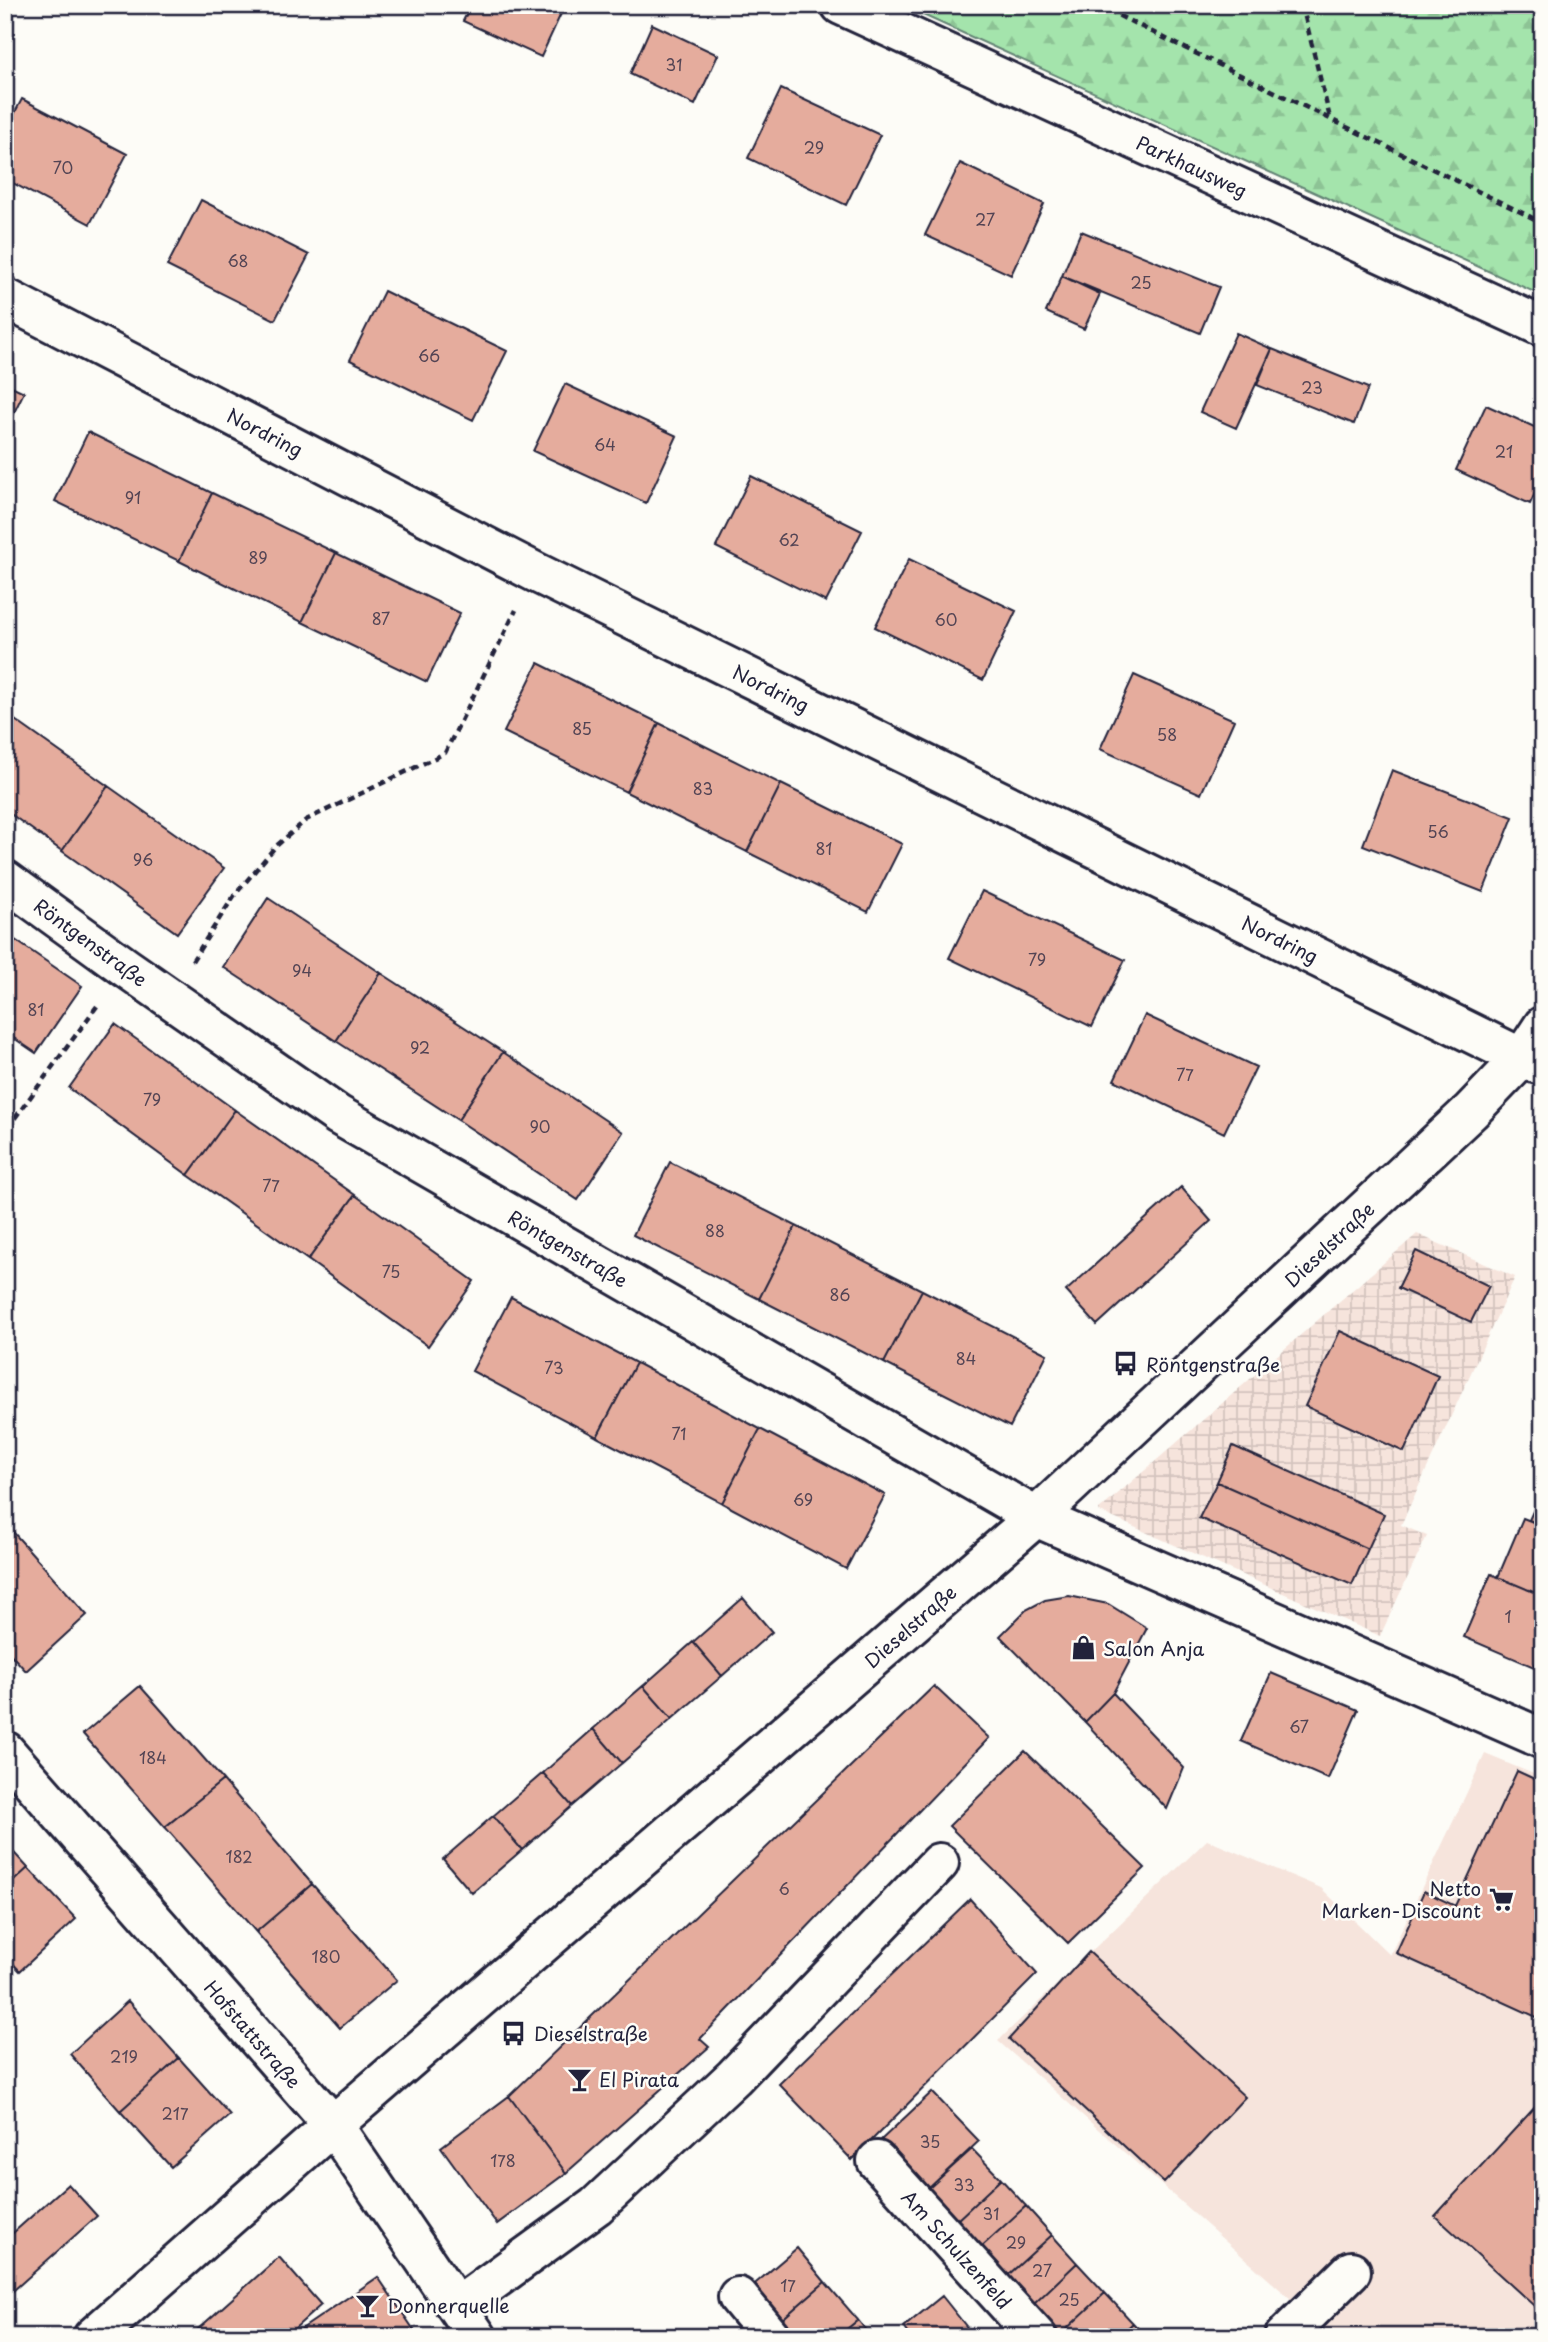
<svg xmlns="http://www.w3.org/2000/svg" width="1548" height="2342" viewBox="0 0 1548 2342" font-family="'Playpen Sans',sans-serif">
<style>
.built{fill:#f6e4dc}
.industrial{fill:url(#industrial-grid)}
.forest{fill:url(#forest-firs);stroke:#638374;stroke-width:2}
.building{fill:#e5ac9d;stroke:#22223b;stroke-width:2}
.lines{fill:none;stroke-linecap:round;stroke-linejoin:round}
.minor-casing{stroke:#22223b;stroke-width:44}
.path{stroke:#22223b;stroke-width:4.5;stroke-dasharray:7 5;stroke-linecap:butt}
.minor{stroke:#fdfcf7;stroke-width:38}
.labels{text-anchor:middle;dominant-baseline:central;stroke-width:5;stroke-linejoin:round;paint-order:stroke}
.number-label{font-size:16px;fill:#534454}
.street-label{font-size:19px;fill:#22223b;stroke:#fdfcf7}
.poi-label{font-size:19px;fill:#22223b;stroke:#fdfcf7;text-anchor:start}
</style>
<defs>
<pattern id="industrial-grid" width="8" height="8" patternUnits="userSpaceOnUse" patternTransform="scale(1.75)"><rect width="8" height="8" fill="#f6e4dc"/><path d="M0 4h8M4 0v8" fill="none" stroke="#d3c3be"/></pattern>
<pattern id="forest-firs" width="22" height="20" patternUnits="userSpaceOnUse" patternTransform="scale(1.75)"><rect width="22" height="20" fill="#a4e4ac"/><path d="M5 1l3.5 6h-7zM16 11l3.5 6h-7z" fill="#8dc395"/></pattern>
</defs>
<rect width="100%" height="100%" fill="#fdfcf7"/>
<filter id="ink" filterUnits="userSpaceOnUse"><feTurbulence type="fractalNoise" baseFrequency=".0143" numOctaves="2"/><feDisplacementMap in="SourceGraphic" scale="14" xChannelSelector="R" yChannelSelector="G"/><feConvolveMatrix kernelMatrix="1 2 1 2 8 2 1 2 1" color-interpolation-filters="sRGB"/></filter>
<g filter="url(#ink)">
<!-- built -->
<path class="built" d="M1485,1754L1543,1778V2337H1334L998,2041L1207,1840L1321,1888L1390,1955Z"/>
<!-- industrial -->
<path class="industrial" d="M1417,1234L1515,1277L1401,1525L1427,1536L1380,1636L1098,1511Z"/>
<!-- forest -->
<path class="forest" d="M901,5H1543V296Z"/>
<!-- building -->
<path class="building" d="M471,5H565L541,57L463,21Z
M652,24L718,55L695,105L630,74Z
M781,89L880,135L846,205L748,158Z
M22,99L127,154L90,224L5,179V131Z
M960,163L1044,204L1011,275L925,235Z
M201,200L309,255L275,320L167,266Z
M1081,231L1219,287L1200,333L1062,276Z
M1062,276L1100,294L1084,329L1046,312Z
M384,291L507,351L473,420L350,360Z
M1236,333L1272,349L1236,428L1200,412Z
M1272,349L1368,388L1354,424L1257,385Z
M5,383L24,392L5,431Z
M565,384L677,436L646,503L533,451Z
M1486,405L1543,431V476L1530,504L1456,470Z
M88,432L212,493L179,561L55,501Z
M751,476L862,531L826,602L716,547Z
M212,493L336,553L302,622L179,561Z
M336,553L460,613L427,682L302,622Z
M909,559L1016,611L983,680L875,627Z
M538,663L659,723L626,792L504,732Z
M1134,675L1234,720L1201,794L1100,749Z
M5,713L108,786L62,851L5,810Z
M659,723L781,784L747,852L626,792Z
M1392,770L1513,817L1483,892L1363,845Z
M781,784L902,844L868,912L747,852Z
M108,786L224,868L177,933L62,851Z
M982,891L1125,960L1092,1027L949,958Z
M268,898L381,973L336,1041L223,967Z
M5,933L82,986L36,1053L5,1032Z
M381,973L503,1052L458,1120L336,1041Z
M1145,1015L1256,1067L1224,1133L1114,1080Z
M115,1024L235,1110L188,1175L69,1088Z
M503,1052L623,1132L578,1200L458,1120Z
M235,1110L355,1195L308,1260L188,1175Z
M670,1162L796,1226L759,1299L633,1235Z
M1181,1187L1211,1221L1097,1325L1066,1291Z
M355,1195L474,1281L428,1346L308,1260Z
M796,1226L922,1290L884,1363L759,1299Z
M1416,1251L1489,1286L1471,1322L1398,1288Z
M922,1290L1047,1354L1010,1427L884,1363Z
M511,1297L636,1363L597,1437L472,1371Z
M1340,1331L1438,1376L1404,1452L1305,1406Z
M636,1363L760,1429L722,1503L597,1437Z
M760,1429L885,1495L846,1569L722,1503Z
M1233,1446L1384,1514L1368,1549L1217,1482Z
M1217,1482L1368,1549L1352,1585L1199,1518Z
M1543,1489V1526L1529,1520Z
M1523,1518L1543,1526V1596L1498,1577Z
M5,1523L87,1615L26,1671L5,1648Z
M1491,1574L1543,1596V1646L1534,1667L1464,1637Z
M1069,1596L1108,1604L1147,1628L1113,1693L1085,1722L1000,1636L1026,1610L1045,1600Z
M743,1598L772,1632L722,1676L693,1642Z
M693,1642L722,1676L672,1719L643,1686Z
M1271,1673L1358,1710L1328,1779L1241,1741Z
M140,1686L223,1780L165,1827L83,1734Z
M643,1686L672,1719L622,1763L593,1729Z
M934,1686L989,1738L700,2039L709,2047L566,2173L509,2096Z
M1113,1693L1184,1768L1167,1809L1085,1722Z
M593,1729L622,1763L572,1806L543,1773Z
M1025,1751L1145,1868L1068,1943L949,1826Z
M1517,1771L1543,1783V2020L1396,1953L1424,1891L1455,1906Z
M543,1773L572,1806L522,1850L493,1816Z
M223,1780L312,1884L256,1932L165,1827Z
M493,1816L522,1850L472,1893L443,1859Z
M5,1843L28,1868L5,1889Z
M28,1868L76,1919L20,1971L5,1955V1889Z
M312,1884L397,1980L340,2028L256,1932Z
M970,1899L1037,1974L852,2160L779,2084Z
M1089,1952L1245,2097L1164,2183L1009,2039Z
M128,2001L179,2058L120,2111L70,2054Z
M179,2058L230,2115L171,2167L120,2111Z
M932,2092L979,2141L928,2189L881,2140Z
M509,2096L566,2173L497,2224L441,2147Z
M1537,2105L1543,2110V2314L1435,2216Z
M972,2149L1001,2179L956,2221L928,2189Z
M1001,2179L1026,2206L980,2248L956,2221Z
M68,2184L97,2216L5,2298V2240Z
M1026,2206L1052,2235L1007,2276L980,2248Z
M1052,2235L1077,2263L1033,2305L1007,2276Z
M797,2248L825,2282L779,2322L750,2288Z
M279,2257L321,2305L285,2337H189Z
M1077,2263L1105,2293L1061,2334L1033,2305Z
M378,2277L416,2333L411,2337H290Z
M825,2282L858,2320L837,2337H790L779,2322Z
M1105,2293L1133,2323L1118,2337H1064L1061,2334Z
M942,2296L973,2335L971,2337H911L904,2327Z
M858,2320L871,2337H837Z
M1133,2323L1146,2337H1118Z"/>
<g class="lines">
<defs>
<path id="minor" d="M841,5L1543,327
M5,298L535,572L1522,1058L1543,1066
M5,880L125,967L338,1115L1036,1517L1543,1739
M5,1751L333,2125L477,2337
M877,2161L1037,2337
M738,2297L771,2337
M457,2307L596,2206L734,2077L939,1863
M93,2337L333,2125L1036,1517L1471,1111L1522,1058L1543,1026
M1284,2337L1351,2271"/>
</defs>
<!-- minor casing -->
<use href="#minor" class="minor-casing"/>
<!-- path -->
<path class="path" d="M1097,5L1543,223
M1302,5L1330,118
M192,961L234,896L275,847L306,820L445,753L516,610
M5,1125L15,1118L100,1002"/>
<!-- minor -->
<use href="#minor" class="minor"/>
</g>
</g>
<!-- icons -->
<defs>
<symbol id="bus-bare" viewBox="-9 -9 18 18"><path d="M-5-6H5V4H4V6H2V4H-2V6H-4V4H-5ZM-3.5-4V0h7V-4ZM-3.5 1.2v1.5H-2V1.2ZM2 1.2v1.5H3.5V1.2Z" fill="#22223b" stroke="#fdfcf7" stroke-width="2.5" paint-order="stroke"/></symbol>
<symbol id="shop-bare" viewBox="-9 -9 18 18"><path d="M-5-2.5h2.3a2.7 3.5 0 0 1 5.4 0H5L5.5 6h-11ZM-1.5-2.5h3a1.5 2.3 0 0 0-3 0Z" fill="#22223b" stroke="#fdfcf7" stroke-width="2.5" paint-order="stroke"/></symbol>
<symbol id="supermarket-bare" viewBox="-9 -9 18 18"><path d="M-6-5.5h2.5l.6 2H6L4.5 2H-2.5L-4.4-4H-6ZM-1.5 3.2a1.3 1.3 0 1 0 .1 0ZM3 3.2a1.3 1.3 0 1 0 .1 0Z" fill="#22223b" stroke="#fdfcf7" stroke-width="2.5" paint-order="stroke"/></symbol>
<symbol id="bar-bare" viewBox="-9 -9 18 18"><path d="M-6-5H6L.8 .8V4.5H3.5V6h-7V4.5H-.8V.8Z" fill="#22223b" stroke="#fdfcf7" stroke-width="2.5" paint-order="stroke"/></symbol>
</defs>
<g fill-rule="evenodd">
<use href="#bus-bare" x="1108" y="1346" width="35" height="35"/>
<use href="#shop-bare" x="1066" y="1630" width="35" height="35"/>
<use href="#supermarket-bare" x="1484" y="1882" width="35" height="35"/>
<use href="#bus-bare" x="496" y="2016" width="35" height="35"/>
<use href="#bar-bare" x="562" y="2062" width="35" height="35"/>
<use href="#bar-bare" x="350" y="2288" width="35" height="35"/>
</g>
<g class="labels">
<!-- number labels -->
<g class="number-label">
<text x="674" y="64">31</text>
<text x="814" y="147">29</text>
<text x="63" y="167">70</text>
<text x="985" y="219">27</text>
<text x="238" y="260">68</text>
<text x="1141" y="282">25</text>
<text x="429" y="355">66</text>
<text x="1312" y="387">23</text>
<text x="605" y="444">64</text>
<text x="1504" y="451">21</text>
<text x="133" y="497">91</text>
<text x="789" y="539">62</text>
<text x="258" y="557">89</text>
<text x="381" y="618">87</text>
<text x="946" y="619">60</text>
<text x="582" y="728">85</text>
<text x="1167" y="734">58</text>
<text x="703" y="788">83</text>
<text x="1438" y="831">56</text>
<text x="824" y="848">81</text>
<text x="143" y="859">96</text>
<text x="1037" y="959">79</text>
<text x="302" y="970">94</text>
<text x="36" y="1009">81</text>
<text x="420" y="1047">92</text>
<text x="1185" y="1074">77</text>
<text x="152" y="1099">79</text>
<text x="540" y="1126">90</text>
<text x="271" y="1185">77</text>
<text x="715" y="1230">88</text>
<text x="391" y="1271">75</text>
<text x="840" y="1294">86</text>
<text x="966" y="1358">84</text>
<text x="554" y="1367">73</text>
<text x="679" y="1433">71</text>
<text x="803" y="1499">69</text>
<text x="1508" y="1616">1</text>
<text x="1299" y="1726">67</text>
<text x="153" y="1757">184</text>
<text x="239" y="1856">182</text>
<text x="784" y="1888">6</text>
<text x="326" y="1956">180</text>
<text x="124" y="2056">219</text>
<text x="175" y="2113">217</text>
<text x="930" y="2141">35</text>
<text x="503" y="2160">178</text>
<text x="964" y="2184">33</text>
<text x="991" y="2213">31</text>
<text x="1016" y="2242">29</text>
<text x="1042" y="2270">27</text>
<text x="788" y="2285">17</text>
<text x="1069" y="2299">25</text>
</g>
<!-- street labels -->
<g class="street-label">
<text transform="translate(1192 166) rotate(25)">Parkhausweg</text>
<text transform="translate(265 432) rotate(27)">Nordring</text>
<text transform="translate(771 688) rotate(26)">Nordring</text>
<text transform="translate(1280 939) rotate(26)">Nordring</text>
<text transform="translate(91 942) rotate(36)">Röntgenstraße</text>
<text transform="translate(1329 1244) rotate(-43)">Dieselstraße</text>
<text transform="translate(568 1248) rotate(30)">Röntgenstraße</text>
<text transform="translate(910 1626) rotate(-41)">Dieselstraße</text>
<text transform="translate(253 2034) rotate(49)">Hofstattstraße</text>
<text transform="translate(957 2249) rotate(48)">Am Schulzenfeld</text>
</g>
<!-- poi labels -->
<g class="poi-label">
<text x="1146" y="1364">Röntgenstraße</text>
<text x="1103" y="1648">Salon Anja</text>
<text x="1481" y="1888" text-anchor="end">Netto<tspan x="1481" dy="22">Marken-Discount</tspan></text>
<text x="534" y="2033">Dieselstraße</text>
<text x="599" y="2079">El Pirata</text>
<text x="387" y="2305">Donnerquelle</text>
</g>
</g>
<!-- margin -->
<rect width="1548" height="2342" fill="none" stroke="#fdfcf7" stroke-width="28"/>
<rect x="14" y="14" width="1520" height="2314" fill="none" stroke="#22223b" stroke-width="2.5" filter="url(#ink)"/>
</svg>
